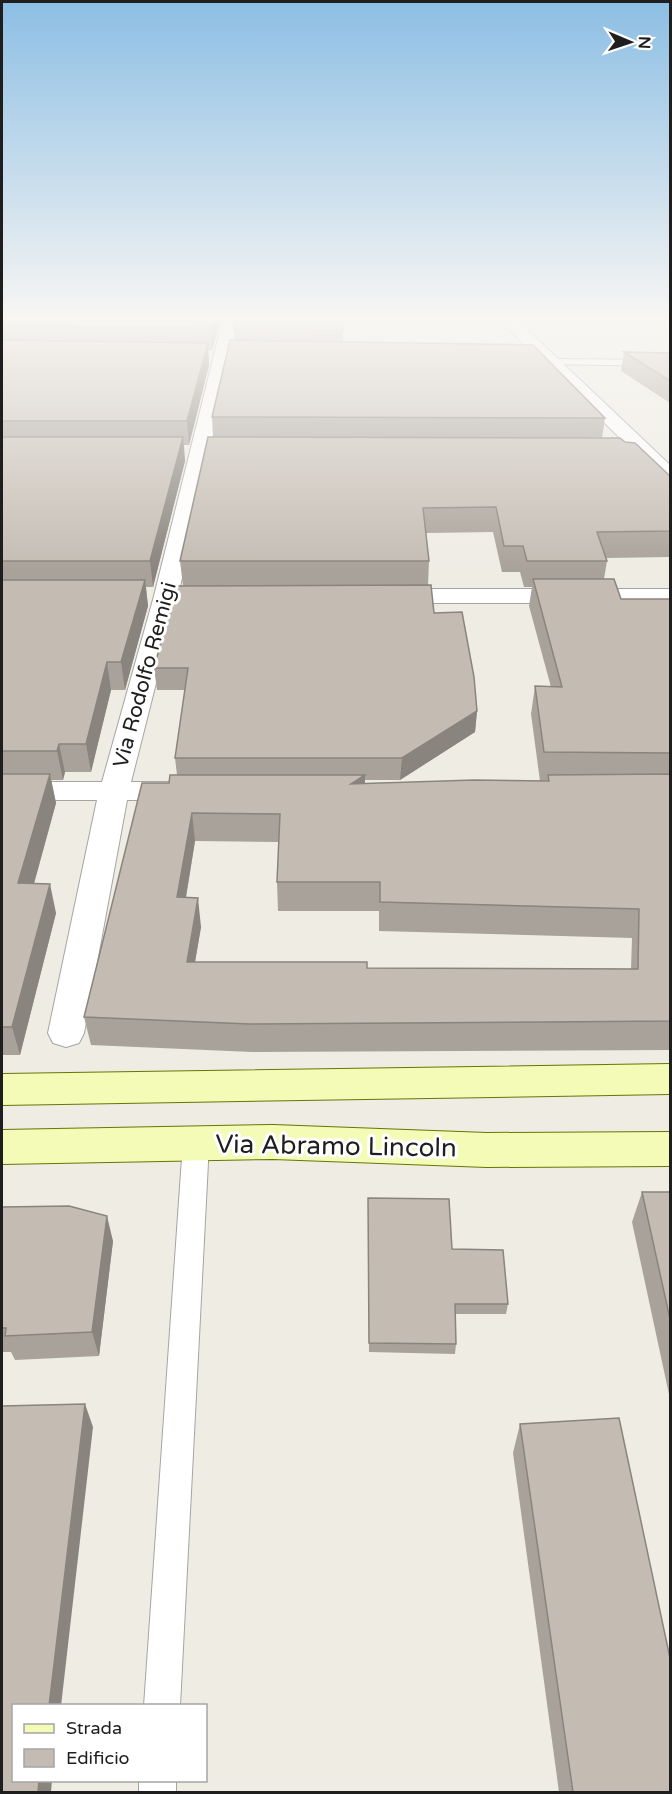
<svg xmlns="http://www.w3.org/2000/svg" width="672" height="1794" viewBox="0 0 672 1794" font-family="'Varela Round',sans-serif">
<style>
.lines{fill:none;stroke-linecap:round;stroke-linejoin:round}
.lane-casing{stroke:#a5a5a5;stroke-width:2}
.street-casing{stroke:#a5a5a5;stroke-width:2}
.secondary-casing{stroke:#647802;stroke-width:2}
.lane{fill:#fff;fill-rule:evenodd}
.street{fill:#fff;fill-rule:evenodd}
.secondary{fill:#f3fbb6;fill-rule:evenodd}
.wall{fill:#a9a29a;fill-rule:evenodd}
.shaded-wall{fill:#89847d}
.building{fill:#c4bcb3;stroke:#89847d;stroke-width:1.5;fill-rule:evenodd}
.labels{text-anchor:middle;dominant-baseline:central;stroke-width:6;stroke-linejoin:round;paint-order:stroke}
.street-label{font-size:21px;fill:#1e1e1e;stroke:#fff}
.near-street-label{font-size:26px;fill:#1e1e1e;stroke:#fff}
</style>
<rect width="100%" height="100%" fill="#efece4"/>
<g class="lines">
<defs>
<path id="lane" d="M550,359L670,360V366L546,364L544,362Z
M196,1132L205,1135L209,1143L180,1706H144L183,1143L187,1135Z
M139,1780H176V1792H139Z"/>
<path id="street" d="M223,319H239L178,596L131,782H186L197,784L201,791L197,798L186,800H127L84,1033L79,1043L66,1047L53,1043L48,1033L97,800H2V782H102L154,596Z
M498,319H516L670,465V482L663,480Z
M387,589H670V603H387L378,601L375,596L378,591Z"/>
<path id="secondary" d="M670,1064V1094L2,1105V1074Z
M273,1125L487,1133L670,1132V1166L487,1167L273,1159L2,1164V1130Z"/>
</defs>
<!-- lane casing -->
<use href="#lane" class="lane-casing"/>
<!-- street casing -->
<use href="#street" class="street-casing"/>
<!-- secondary casing -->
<use href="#secondary" class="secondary-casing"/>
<!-- lane -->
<use href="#lane" class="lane"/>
<!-- street -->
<use href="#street" class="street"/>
<!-- secondary -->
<use href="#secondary" class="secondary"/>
</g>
<!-- wall -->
<path class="wall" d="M2,319H221L212,350H208L209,365L189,445H184L185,461L153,587H146L148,606L125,690H111L91,772H65L63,780H51L56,803L34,884L56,913L20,1055H2Z
M343,319V342L605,418L602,438L625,442L670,476V557L606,558L607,561L604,579L621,599H670V1050L252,1052L91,1045L84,1017L169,783L177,775L175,758L185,690H157L154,668L183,586L180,561L213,437L212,417L234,340V329ZM493,532L502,572H520L524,587H532L529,606L551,687L535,686L531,714L540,781H547L365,783V780H400L475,732L477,711L434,613L428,585L429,561L426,533ZM195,841L279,842L277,882L278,911H379V931L632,938L631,969L367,968L195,962L201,927L186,898Z
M624,352L670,353V403L621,371Z
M642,1192H670V1399L632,1222Z
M368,1198L452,1249L508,1304L506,1314H455L456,1344L455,1354L369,1352Z
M2,1207L113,1241L99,1356L15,1360L11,1352H2Z
M520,1424L670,1792H559L513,1453Z"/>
<!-- shaded-wall -->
<path class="shaded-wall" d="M213,319H221L212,350L211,328Z
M208,343L209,365L189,445L187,421Z
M183,437L185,461L153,587L150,561Z
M145,580L148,606L125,690L121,662Z
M107,662L111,690L91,772L86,744Z
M477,711L475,732L400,780L402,758Z
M59,744L65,772L63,780L57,751Z
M50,774L56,803L26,912L18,883Z
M365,775V803L351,784Z
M192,813L195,841L181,926L177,897Z
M50,884L56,913L20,1055L12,1027Z
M198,898L201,927L190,991L187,962Z
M107,1216L113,1241L99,1356L92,1332Z
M85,1404L93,1427L61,1706H49Z
M39,1780H52L51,1792H38Z"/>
<!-- building -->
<path class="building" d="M2,319H213L211,328L2,326Z
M236,319H343V330L234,329Z
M2,340L208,343L187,421H2Z
M230,340L533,345L605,418L212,417Z
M624,352L670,353V381Z
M2,437H183L150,561H2Z
M208,437L620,438L625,442L635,443L670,476V531L597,532L607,561H527L523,546H504L496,507L423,508L429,561H180Z
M533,579H614L621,599H670V753L544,752L535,686L562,687Z
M2,580H145L121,662H107L86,744H59L57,751H2Z
M431,585L434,613L462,612L474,677L477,711L402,758H175L188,668H154L176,586Z
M2,774H50L18,883L50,884L12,1027H2Z
M670,774V1021L249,1024L84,1017L142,783H169L170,775H365L351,784L474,780L549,781L548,775ZM192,813L280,814L277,882H380V902L639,909L638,969L367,968V962H187L198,898L177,897Z
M642,1192H670V1319Z
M368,1198L449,1199L452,1249L503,1250L508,1304H455L456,1344L369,1343Z
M69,1206L107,1216L92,1332L5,1336L6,1328H2V1207Z
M85,1404L49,1706H14V1780H39L38,1792H2V1406Z
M619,1418L670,1658V1792H573L520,1424Z"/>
<!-- sky -->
<linearGradient id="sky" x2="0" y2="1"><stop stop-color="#8cbee4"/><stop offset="0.56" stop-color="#f8f6f3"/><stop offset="1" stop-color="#f8f6f3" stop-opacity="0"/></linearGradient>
<rect width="672" height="570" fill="url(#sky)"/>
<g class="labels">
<!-- street labels -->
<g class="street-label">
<text transform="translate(145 675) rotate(-75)">Via Rodolfo Remigi</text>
</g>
<!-- near-street labels -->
<g class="near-street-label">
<text transform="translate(336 1146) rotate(1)">Via Abramo Lincoln</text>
</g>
</g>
<!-- border -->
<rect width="672" height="1794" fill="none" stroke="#1e1e1e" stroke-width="6"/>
<!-- legend -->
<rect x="12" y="1704" width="195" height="78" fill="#ffffff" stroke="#a5a5a5" stroke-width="1.5"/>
<rect x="24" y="1724" width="30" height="9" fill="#f3fbb6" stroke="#a5a5a5" stroke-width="1.5"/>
<text x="66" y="1734" font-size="18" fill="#1e1e1e">Strada</text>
<rect x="24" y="1749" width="30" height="18" fill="#c4bcb3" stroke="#a5a5a5" stroke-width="1.5"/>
<text x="66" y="1764" font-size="18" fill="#1e1e1e">Edificio</text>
<!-- north arrow -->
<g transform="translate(630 42) rotate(92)" stroke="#ffffff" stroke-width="4.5" paint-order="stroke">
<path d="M0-4.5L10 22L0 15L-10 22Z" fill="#1e1e1e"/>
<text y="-9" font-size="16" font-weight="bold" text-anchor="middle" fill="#1e1e1e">N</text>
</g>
</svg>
